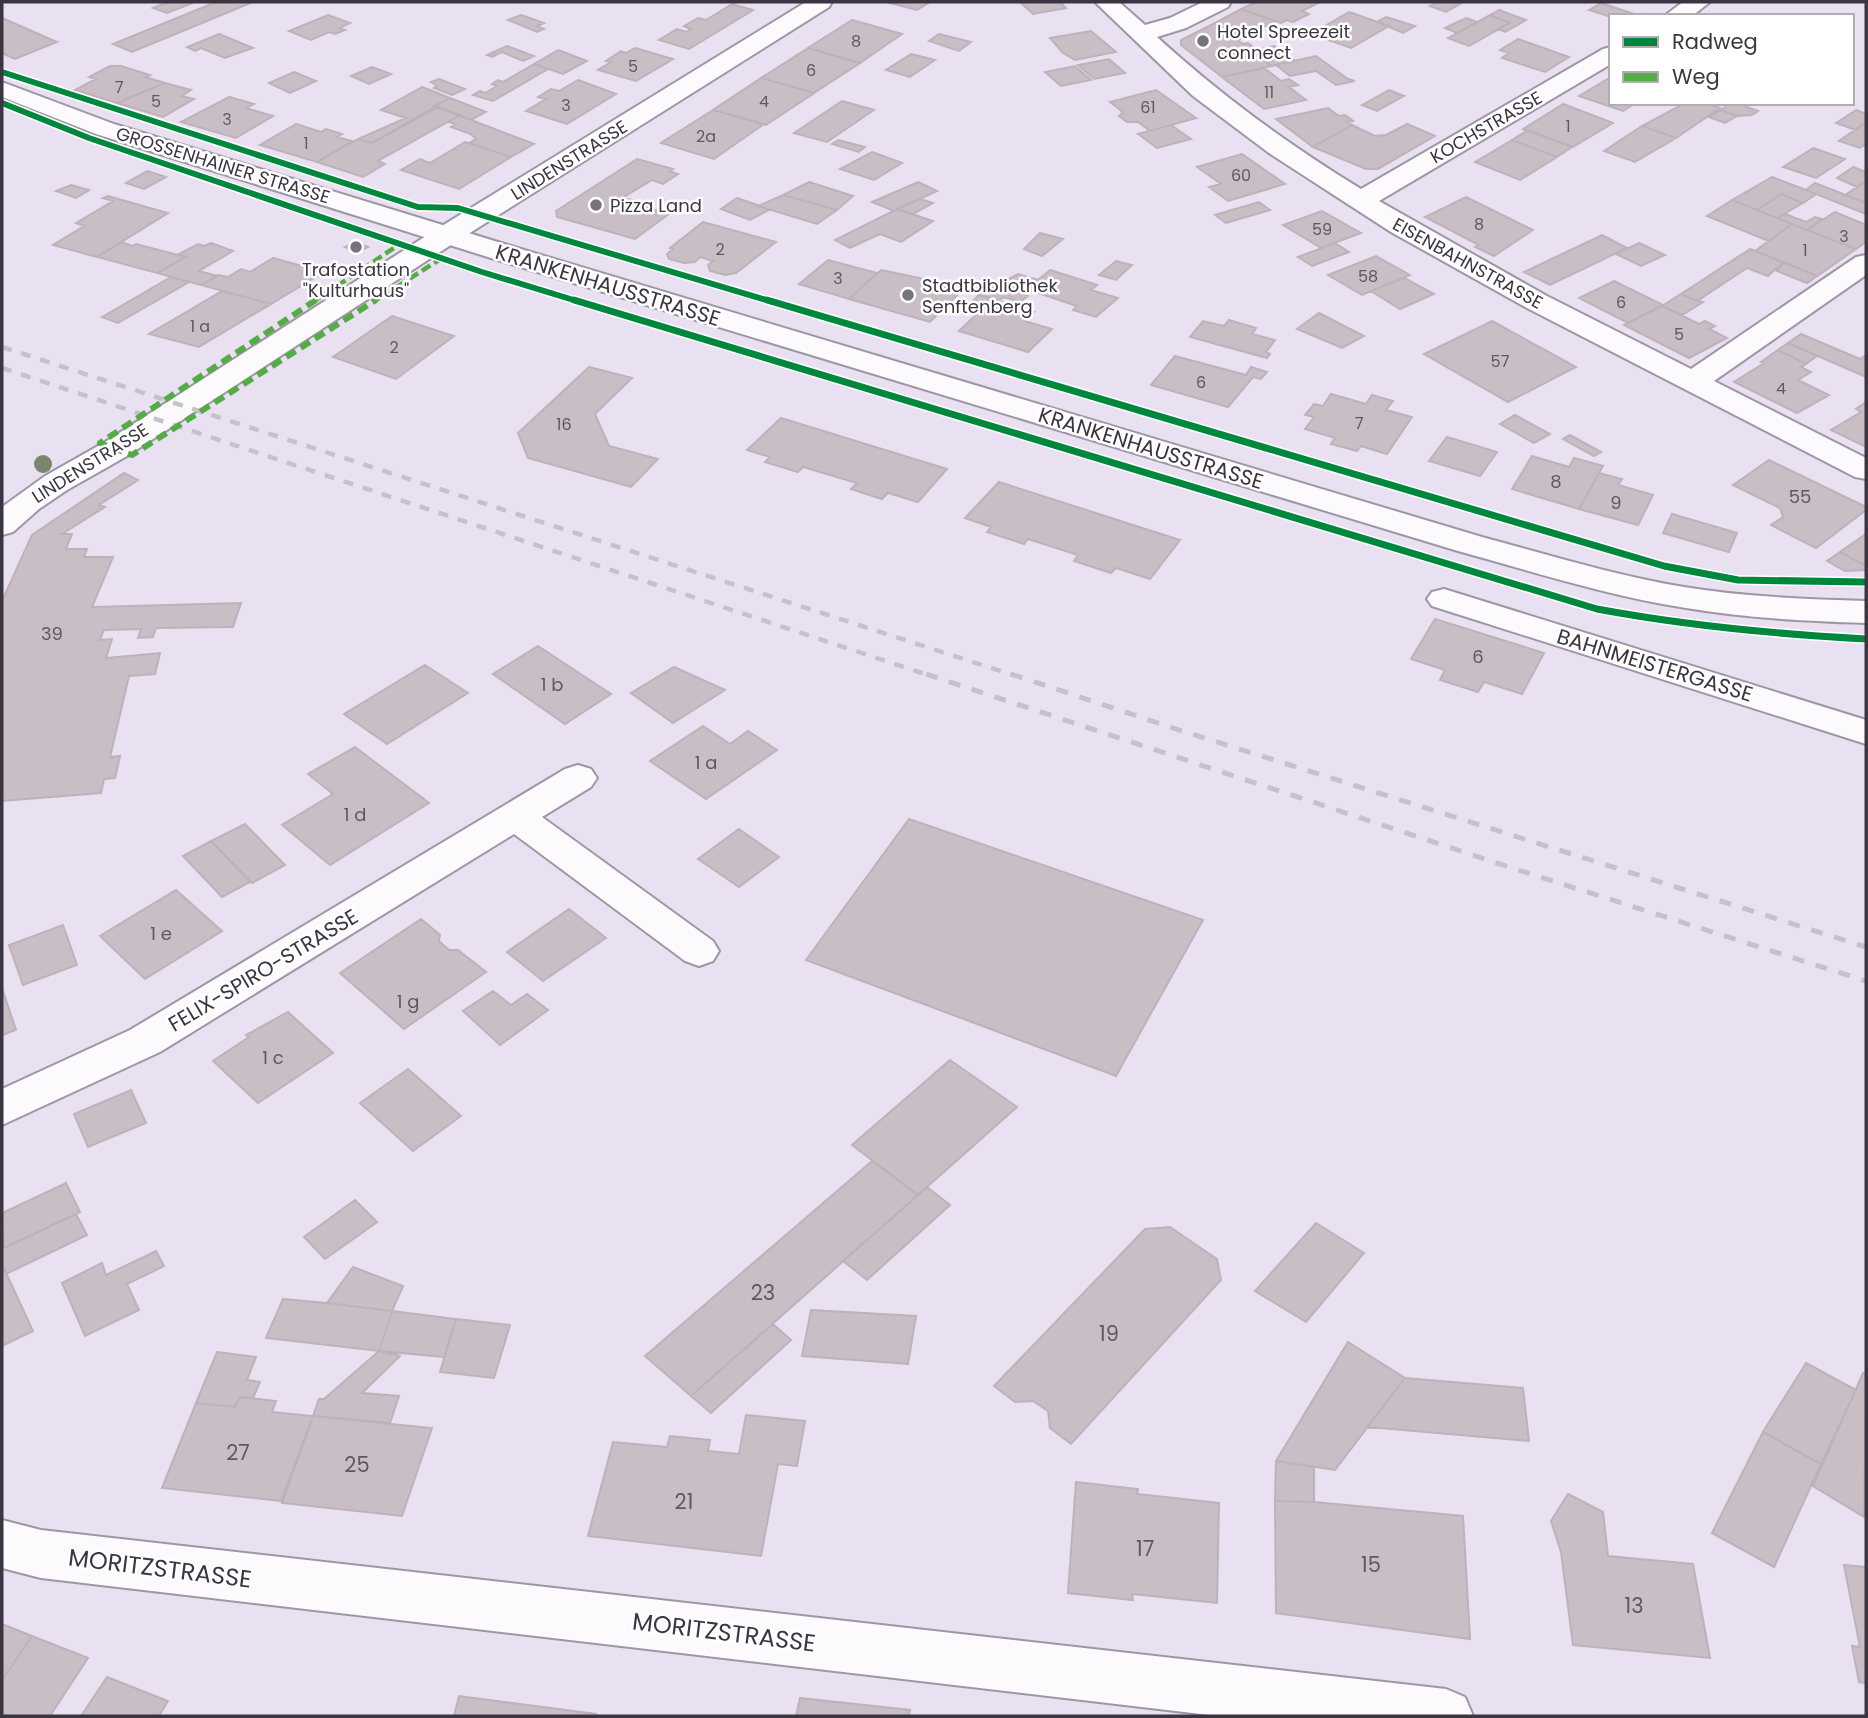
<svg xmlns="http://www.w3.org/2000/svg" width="1868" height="1718" viewBox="0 0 1868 1718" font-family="Poppins,sans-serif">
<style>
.building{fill:#cabec6;stroke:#beb2ba;stroke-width:2}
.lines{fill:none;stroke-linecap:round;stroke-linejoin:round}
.minor-casing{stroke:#9d96a4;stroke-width:4}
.secondary-casing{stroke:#9d96a4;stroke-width:4}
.minor{fill:#fcfafd;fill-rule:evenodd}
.secondary{fill:#fcfafd;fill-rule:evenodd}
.rail-far1{stroke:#c4c2c8;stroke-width:4.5;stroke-dasharray:10 10;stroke-linecap:butt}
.rail{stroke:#c4c2c8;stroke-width:5;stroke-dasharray:12 12;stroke-linecap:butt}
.quiet-far1{stroke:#55ac46;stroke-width:4.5;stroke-dasharray:10 4.5;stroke-linecap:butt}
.quiet{stroke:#55ac46;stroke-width:6;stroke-dasharray:11 6;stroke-linecap:butt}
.cycleway-far1-casing{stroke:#fff;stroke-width:9}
.cycleway-casing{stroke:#fff;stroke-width:10}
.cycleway-far1{stroke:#00873e;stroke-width:6}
.cycleway{stroke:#00873e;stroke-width:7}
.tree{fill:#7c856d}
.poi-dot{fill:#787180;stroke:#fff;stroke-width:2.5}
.labels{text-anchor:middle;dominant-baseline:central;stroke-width:5;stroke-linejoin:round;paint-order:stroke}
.far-number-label{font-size:16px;fill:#5f5763}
.far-poi-label{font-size:18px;fill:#3b3542;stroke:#fff;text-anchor:start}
.far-street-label{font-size:18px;fill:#3b3542;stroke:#fff}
.number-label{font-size:18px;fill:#5f5763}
.street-label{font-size:21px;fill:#3b3542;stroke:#fff}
.near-number-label{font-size:21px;fill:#5f5763}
.near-street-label{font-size:24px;fill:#3b3542;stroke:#fff}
</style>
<rect width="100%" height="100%" fill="#e9e0f2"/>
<!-- building -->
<path class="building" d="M168,2H195L167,13L153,8Z
M216,2H253L132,52L113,44Z
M886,2H930L917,10Z
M1020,2H1060L1066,8L1033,14Z
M1256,2H1320L1302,11L1309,14L1293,22L1287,20L1281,23L1241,9Z
M1438,2H1455L1460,4L1446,12L1430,6Z
M1601,3L1637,15L1611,17L1589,10Z
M732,4L753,10L689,49L659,40L677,29L686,32L691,29L684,26L698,18L706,20Z
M1241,9L1275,21L1238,40L1215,23Z
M1499,10L1526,20L1505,32L1498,29L1510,23L1490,15Z
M1349,12L1389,26L1351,48L1311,34Z
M328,15L350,23L339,28L345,30L335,34L329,32L311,40L289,31Z
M521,15L544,23L537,26L544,29L537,32L508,20Z
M1490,15L1510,23L1469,46L1448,38Z
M1386,17L1415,26L1403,33L1377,22Z
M2,18L57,42L15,59L2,53Z
M1466,18L1477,22L1457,33L1445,28Z
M852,20L902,34L860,63L808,48Z
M1215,23L1243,44L1248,43L1263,54L1257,55L1272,66L1222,77L1181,45V40Z
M1091,31L1116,52L1075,60L1063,53L1050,38Z
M219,34L253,48L225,58L201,48L195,51L187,47Z
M939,34L971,42L959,51L929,41Z
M1518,39L1569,57L1545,72L1502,58L1509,53L1500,50Z
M507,46L534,56L523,61L502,52L492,57L487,55Z
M1274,46L1295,61L1272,66L1257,55L1266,53L1261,49Z
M635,48L673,59L636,81L598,70L611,62L606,61L621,51L626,53Z
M808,48L860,63L814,93L761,78Z
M558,50L587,61L563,74L534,64Z
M911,54L935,60L910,77L886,70Z
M1316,56L1348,79L1355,81L1336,85L1316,71L1290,76L1276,65Z
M1109,59L1125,73L1094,79L1078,65Z
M534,64L548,69L493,101L473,95L480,91L485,93L497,86L492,84L498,80L503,82Z
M110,66H121L150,75L145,77L165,83L117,103L75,90L96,79L89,77Z
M1075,66L1091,80L1061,86L1045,72Z
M372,67L391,74L369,84L351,76Z
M1264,68L1281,81L1289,79L1298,85L1289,87L1306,100L1264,109L1222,77Z
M294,72L316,81L290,93L269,83Z
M1611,77V103H1636L1623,111L1579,96Z
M761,78L814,93L766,125L713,110Z
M439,79L465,89L452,95L434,88L437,86L431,82Z
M578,80L616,94L567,124L526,111L546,99L538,97L551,89L559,91Z
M165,83L191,90L182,96L194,99L163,117L117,103Z
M422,87L450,98L372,143L358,139L406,118L381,110Z
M1156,90L1196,118L1150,131L1138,122H1127L1119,116L1123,112L1110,102Z
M1389,90L1404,96L1377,111L1362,105Z
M229,97L254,104L246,108L273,116L236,138L181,122Z
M450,98L486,112L471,120L434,106Z
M842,101L874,110L827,142L794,133Z
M1685,103H1707L1720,108L1676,138L1642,126Z
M1731,103H1736L1758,111L1752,115L1737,116L1721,110Z
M1563,104L1613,123L1573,147L1523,129Z
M438,107L460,115L378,161L385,164L363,177L317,162L358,139L372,143Z
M1328,108L1339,116L1345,115L1353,121L1347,122L1352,125L1313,147L1276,119Z
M713,110L764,124L714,159L661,143Z
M1721,110L1737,116L1725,123L1709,117Z
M1856,110L1866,114V122L1855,130L1836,123Z
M460,115L471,120L534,144L511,157L469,143L476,139L471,134L451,127L456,124L448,122Z
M1866,122V144L1860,148L1839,141Z
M296,124L321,132L326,129L342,134L337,137L352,141L317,162L260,145Z
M1407,124L1435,136L1378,169H1366L1313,147L1352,125L1375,136L1386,135Z
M1171,125L1191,139L1157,148L1138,134Z
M1642,126L1676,138L1635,162L1604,151Z
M1528,130L1572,147L1557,157L1512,140Z
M838,140L865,147L859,152L832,144Z
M1512,140L1557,157L1520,180L1475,162Z
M465,142L511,157L459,189L401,170L420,159L430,163Z
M1813,148L1845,159L1816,178L1783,167Z
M872,152L902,163L874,180L840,169Z
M1242,154L1285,184L1228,201L1209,187L1221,184L1197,167Z
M637,159L673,169L669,171L678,174L663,184L652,180L619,200L625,202L629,199L652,205L648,208L669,214L635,239L557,217L556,211Z
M1853,167L1866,172V181L1857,187L1837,178Z
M147,171L166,177L144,189L126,183Z
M1772,177L1806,190L1816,194L1803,203L1782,194L1757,210L1732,200Z
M1866,181V203L1845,195Z
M809,182L853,196L837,210L783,195Z
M918,182L937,191L894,211L872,202Z
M1815,183L1866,203V214L1806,190Z
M71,185L89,190L76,198L56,191Z
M1782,194L1803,203L1777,218L1757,210Z
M783,195L837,210L817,224L758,206Z
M108,196L168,213L97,257L53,245L84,226L76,223L113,201L103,198Z
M1466,197L1533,230L1494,256L1475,247L1479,245L1425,217Z
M737,198L760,206H758L769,210L750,220L721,209Z
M920,199L933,203L913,214L897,209Z
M1732,200L1792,224L1769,241L1707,216Z
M1259,202L1270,210L1226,223L1215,215Z
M897,209L933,221L901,242L880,234L850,248L835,240Z
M1322,211L1361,233L1321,248L1283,225Z
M1835,212L1866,225V242L1856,249L1807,230Z
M1785,214L1806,222L1815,217L1822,219L1807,230L1777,218Z
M703,222L776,242L736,273L725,275L710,271L708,265L713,261L700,257L695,262L684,263L669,259L667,254L673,249L670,248Z
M1792,224L1807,230L1856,249L1817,276L1755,251Z
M1040,233L1063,239L1042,256L1024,249Z
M1602,235L1627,248L1550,285L1524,272Z
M121,242L133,246L136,244L186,257L157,273L97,257Z
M354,242L368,247L358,252L345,247Z
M211,243L233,251L199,271L218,276L201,285L157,273L186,257L177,255L198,244L204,246Z
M1335,243L1349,252L1312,266L1298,257Z
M1639,243L1665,255L1641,266L1616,254Z
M1750,249L1784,262L1768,276L1747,268L1697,301L1681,294Z
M1376,256L1410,275L1362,295L1328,275Z
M273,258L324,272L271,304L201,285L218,275L228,277L241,269L250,272Z
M828,260L877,273L849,299L799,284Z
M1116,261L1132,265L1116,280L1099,275Z
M1784,262L1817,276L1807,283L1777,271Z
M881,270L934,281L931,284L960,292L930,322L849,299Z
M1050,270L1097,285L1091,290L1118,298L1096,317L1073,310L1077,306L1017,286L1014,289L1028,296L1020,302L1004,297L1000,300L979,295L1018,274L1038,280Z
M171,277L189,282L118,323L102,317Z
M1404,278L1434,294L1400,309L1371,291Z
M1614,281L1663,305L1628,323L1579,298Z
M222,291L271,304L199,347L149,334Z
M1681,294L1697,301L1703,302L1682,315L1662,306Z
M979,295L1034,312L1024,321L1052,329L1028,352L959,331L983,308L970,304Z
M1662,306L1699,324L1705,321L1715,326L1709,329L1727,338L1689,358L1624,325Z
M1319,313L1364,336L1342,348L1297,329Z
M392,316L454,336L396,379L333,357Z
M1229,320L1256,328L1252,334L1275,340L1266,352L1270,354L1267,358L1190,337L1203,321L1224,326Z
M1492,321L1576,367L1508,402L1424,354Z
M1801,334L1860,359L1866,355V377L1788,343Z
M1788,343L1817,356L1806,364L1778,350Z
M1778,350L1806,364L1801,367L1811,372L1798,380L1829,395L1797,413L1734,382L1764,363L1761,362Z
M1175,356L1246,375L1251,367L1267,372L1261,379L1253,377L1228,407L1151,385Z
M589,367L632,378L595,414L609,446L658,459L631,487L528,458L518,433Z
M1331,394L1366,404L1372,395L1393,401L1386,410L1412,417L1387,454L1361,446L1357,451L1331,444L1335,438L1305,429L1314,417L1305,415L1314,404L1323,406Z
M1866,402V447L1831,430L1861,412L1856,409Z
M1515,415L1550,434L1534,443L1500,424Z
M781,418L947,469L918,502L888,493L882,499L851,489L857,483L803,467L798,472L765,462L770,457L747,450Z
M1570,435L1601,452L1594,456L1563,439Z
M1447,437L1497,452L1480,476L1429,461Z
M1532,456L1569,467L1574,458L1603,466L1579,509L1512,489Z
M1769,460L1866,507V510L1816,548L1771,525L1783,517L1780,508L1733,485Z
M124,473L138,480L99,505L105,507L62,534H72L66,549H87L84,557H113L92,607L241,603L233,627L156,628L153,637L138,638L141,629L104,630L100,640L112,639L106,658L160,653L155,674L129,676L110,757L120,756L115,778L104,779L101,793L2,801V601L32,535Z
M1599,473L1622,479L1618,485L1653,495L1638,525L1579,509Z
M999,482L1180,540L1150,579L1116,568L1111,573L1074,561L1078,555L1028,539L1024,544L987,532L991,527L965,518Z
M1672,514L1737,533L1729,552L1663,533Z
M1866,534V566L1840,552Z
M1840,552L1866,566V570L1845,571L1827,561Z
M1435,619L1544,653L1522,694L1484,682L1478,692L1440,680L1445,670L1411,659Z
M538,646L611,694L565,724L493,674Z
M425,665L468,693L387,744L344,714Z
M674,667L725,690L673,723L631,693Z
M703,726L730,744L748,731L777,750L706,799L650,761Z
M355,747L429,803L330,865L282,825L333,794L308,774Z
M909,819L1203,920L1116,1076L806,960Z
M245,824L285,865L252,883L211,841Z
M739,829L779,857L739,887L698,859Z
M211,841L250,882L222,897L183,856Z
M176,890L222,931L145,979L100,936Z
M569,909L606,938L543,981L507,952Z
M421,919L440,935L439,941L449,950H458L486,972L404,1029L340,973Z
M63,925L77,965L23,985L9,945Z
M2,988L16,1030L2,1035Z
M493,991L511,1005L527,994L548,1010L500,1045L463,1011Z
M288,1012L333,1053L258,1103L213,1061L249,1037L246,1035Z
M950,1060L1017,1107L918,1195L852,1145Z
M408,1069L461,1116L413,1151L360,1103Z
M131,1090L146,1123L88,1147L74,1114Z
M872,1161L918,1195L691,1396L645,1356Z
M66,1183L80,1212L4,1248L2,1213Z
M927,1187L950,1205L867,1280L843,1261Z
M355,1200L377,1222L325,1259L304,1237Z
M76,1214L87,1235L6,1274L2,1264V1249Z
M1316,1223L1364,1253L1306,1322L1255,1291Z
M1170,1227L1217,1259L1221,1280L1071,1444L1050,1428L1048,1411L1033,1401L1015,1402L994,1386L1145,1229Z
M156,1251L164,1266L127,1284L139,1310L85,1336L62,1283L102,1263L106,1275Z
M2,1264L33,1331L2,1346Z
M353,1267L403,1286L392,1311L327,1303Z
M283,1299L327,1303L392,1311L379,1351L266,1338Z
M811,1310L916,1316L908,1364L802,1356Z
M392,1311L456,1319L444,1357L379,1351Z
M456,1319L510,1325L494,1378L440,1372Z
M773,1324L791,1340L711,1413L691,1396Z
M1348,1342L1405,1378L1335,1470L1276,1461Z
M379,1351L400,1356L362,1393L399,1396L390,1423L313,1416L319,1399H324Z
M217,1352L256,1357L247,1380L260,1382L253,1398L240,1397L235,1407L196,1403Z
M1806,1363L1856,1390L1821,1464L1763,1432Z
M1863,1373L1866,1374L1864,1517L1813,1486Z
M1405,1378L1523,1388L1529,1441L1367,1427Z
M240,1397L276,1401L272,1412L313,1416L281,1501L162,1488L196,1403L235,1407Z
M746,1415L805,1421L797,1466L778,1464L761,1556L588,1536L613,1442L667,1447L670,1436L710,1440L708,1451L739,1454Z
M313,1416L432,1428L402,1516L282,1503Z
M1763,1432L1821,1464L1774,1567L1712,1533Z
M1276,1461L1314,1467V1502L1275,1501Z
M1076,1482L1138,1489L1137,1494L1219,1503L1217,1603L1132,1594L1133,1600L1068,1593Z
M1568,1494L1603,1512L1608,1556L1693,1564L1710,1658L1573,1645L1561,1552L1551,1521Z
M1275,1501L1314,1502L1463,1516L1470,1639L1276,1613Z
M1844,1565L1866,1567V1683L1859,1682L1852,1646L1860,1647Z
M2,1624L32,1636L2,1680Z
M32,1636L88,1658L50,1716H2V1680Z
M107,1677L168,1701L159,1716H81Z
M459,1696L596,1714V1716H454Z
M800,1698L910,1710L909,1716H796Z"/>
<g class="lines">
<defs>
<path id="minor" d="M806,2H832L829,7L457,241L127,456L67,490L39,509L13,532L2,535V507L45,476L105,442L437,229Z
M1095,2H1119L1145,25L1170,18L1203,2H1231L1228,7L1186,28L1157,37C1223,97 1285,142 1361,189L1603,49L1611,47V64L1379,201L1547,296L1691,369L1856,257L1866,255V275L1714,381L1866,458V479L1855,477L1527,308L1391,232L1269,153L1193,96Z
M1683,2H1710L1692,16H1664Z
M1444,589L1866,720V744L1432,606L1427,599L1432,592Z
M578,765L591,769L597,778L591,787L542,817L713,941L719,951L713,961L699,966L685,961L514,834L160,1052L2,1125V1089L130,1030L565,769Z
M2,1520L41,1530L1446,1689L1465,1697L1473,1716H1218L41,1578L2,1568Z"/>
<path id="secondary" d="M2,82L114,124L511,246L1482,537C1549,555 1616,576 1684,587C1745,597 1805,599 1866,601V623C1806,621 1745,618 1686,608C1609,596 1534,572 1458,551L491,258L96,134L2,97Z"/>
</defs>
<!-- minor casing -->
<use href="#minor" class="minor-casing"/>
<!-- secondary casing -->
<use href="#secondary" class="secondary-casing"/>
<!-- minor -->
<use href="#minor" class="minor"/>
<!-- secondary -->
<use href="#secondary" class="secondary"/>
<!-- rail-far1 -->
<path class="rail-far1" d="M2,347L1016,676
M2,368L931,676"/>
<!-- rail -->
<path class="rail" d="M926,674L1509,867L1866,981
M1011,674L1176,729L1866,947"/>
<!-- quiet-far1 -->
<path class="quiet-far1" d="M313,302L400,244
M373,302L442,258"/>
<!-- quiet -->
<path class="quiet" d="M316,300L100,443L132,455L376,300"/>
<defs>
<path id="cycleway-far1" d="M2,72L418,207L458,208L773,302
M2,103L89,138L482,272L580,302"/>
<path id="cycleway" d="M574,300L1597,609C1688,626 1773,634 1866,639
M767,300L1664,566L1738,580L1866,582"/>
</defs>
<!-- cycleway-far1 casing -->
<use href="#cycleway-far1" class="cycleway-far1-casing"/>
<!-- cycleway casing -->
<use href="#cycleway" class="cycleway-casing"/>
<!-- cycleway-far1 -->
<use href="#cycleway-far1" class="cycleway-far1"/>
<!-- cycleway -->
<use href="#cycleway" class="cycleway"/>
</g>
<!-- trees -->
<circle class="tree" cx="43" cy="464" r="9"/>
<!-- markers -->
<g class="poi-dot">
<circle cx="1203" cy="41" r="7"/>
<circle cx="596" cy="205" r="7"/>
<circle cx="356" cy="247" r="7"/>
<circle cx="908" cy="295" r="7"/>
</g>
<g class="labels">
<!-- far-number labels -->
<g class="far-number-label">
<text x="856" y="41">8</text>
<text x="633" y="66">5</text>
<text x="811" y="70">6</text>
<text x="119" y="87">7</text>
<text x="1269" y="92">11</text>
<text x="156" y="101">5</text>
<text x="764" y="101">4</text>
<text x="566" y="105">3</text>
<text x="1148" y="107">61</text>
<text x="227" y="119">3</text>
<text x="1568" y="126">1</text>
<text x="706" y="136">2a</text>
<text x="306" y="143">1</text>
<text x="1241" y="175">60</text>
<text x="1479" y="224">8</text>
<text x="1322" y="229">59</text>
<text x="1844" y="236">3</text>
<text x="720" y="249">2</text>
<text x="1805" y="250">1</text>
<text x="1368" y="276">58</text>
<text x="838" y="278">3</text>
<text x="1621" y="302">6</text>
<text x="200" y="326">1 a</text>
<text x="1679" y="334">5</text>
<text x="394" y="347">2</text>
<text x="1500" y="361">57</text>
<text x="1201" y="382">6</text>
<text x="1781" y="388">4</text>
<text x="1359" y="423">7</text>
<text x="564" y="424">16</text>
</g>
<!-- far-poi labels -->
<g class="far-poi-label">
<text x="1217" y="31">Hotel Spreezeit<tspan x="1217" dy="21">connect</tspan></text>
<text x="610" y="205">Pizza Land</text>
<text x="356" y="269" text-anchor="middle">Trafostation<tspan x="356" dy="21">"Kulturhaus"</tspan></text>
<text x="922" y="285">Stadtbibliothek<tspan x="922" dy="21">Senftenberg</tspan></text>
</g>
<!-- far-street labels -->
<g class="far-street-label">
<text transform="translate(1486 127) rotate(-30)">KOCHSTRASSE</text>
<text transform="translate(569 160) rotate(-32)">LINDENSTRASSE</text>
<text transform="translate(223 165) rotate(17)">GROSSENHAINER STRASSE</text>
<text transform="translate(1468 263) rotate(29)">EISENBAHNSTRASSE</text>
<text transform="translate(90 463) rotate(-32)">LINDENSTRASSE</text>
</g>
<!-- number labels -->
<g class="number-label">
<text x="1556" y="481">8</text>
<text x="1800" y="496">55</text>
<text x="1616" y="502">9</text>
<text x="52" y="633">39</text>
<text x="1478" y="656">6</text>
<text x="552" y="684">1 b</text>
<text x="706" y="762">1 a</text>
<text x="355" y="814">1 d</text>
<text x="161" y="933">1 e</text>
<text x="408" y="1001">1 g</text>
<text x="273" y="1057">1 c</text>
</g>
<!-- street labels -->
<g class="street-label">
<text transform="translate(608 285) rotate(17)">KRANKENHAUSSTRASSE</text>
<text transform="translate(1151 448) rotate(17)">KRANKENHAUSSTRASSE</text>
<text transform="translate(1655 665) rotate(17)">BAHNMEISTERGASSE</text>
<text transform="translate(263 970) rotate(-31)">FELIX-SPIRO-STRASSE</text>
</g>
<!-- near-number labels -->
<g class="near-number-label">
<text x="763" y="1292">23</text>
<text x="1109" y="1333">19</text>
<text x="238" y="1452">27</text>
<text x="357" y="1464">25</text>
<text x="684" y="1501">21</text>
<text x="1145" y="1548">17</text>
<text x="1371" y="1564">15</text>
<text x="1634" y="1605">13</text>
</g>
<!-- near-street labels -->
<g class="near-street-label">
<text transform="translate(160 1568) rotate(7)">MORITZSTRASSE</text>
<text transform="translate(724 1632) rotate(7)">MORITZSTRASSE</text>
</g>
</g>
<!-- border -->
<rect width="1868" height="1718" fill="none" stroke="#3b3542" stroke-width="7"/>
<!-- legend -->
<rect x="1609" y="14" width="245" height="91" fill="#ffffff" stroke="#b1aeb3" stroke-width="2"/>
<rect x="1623" y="37" width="35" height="10" fill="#00873e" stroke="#b1aeb3" stroke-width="2"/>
<text x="1672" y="49" font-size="21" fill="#3b3542">Radweg</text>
<rect x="1623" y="72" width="35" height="10" fill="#55ac46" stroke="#b1aeb3" stroke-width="2"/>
<text x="1672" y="84" font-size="21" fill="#3b3542">Weg</text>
</svg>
